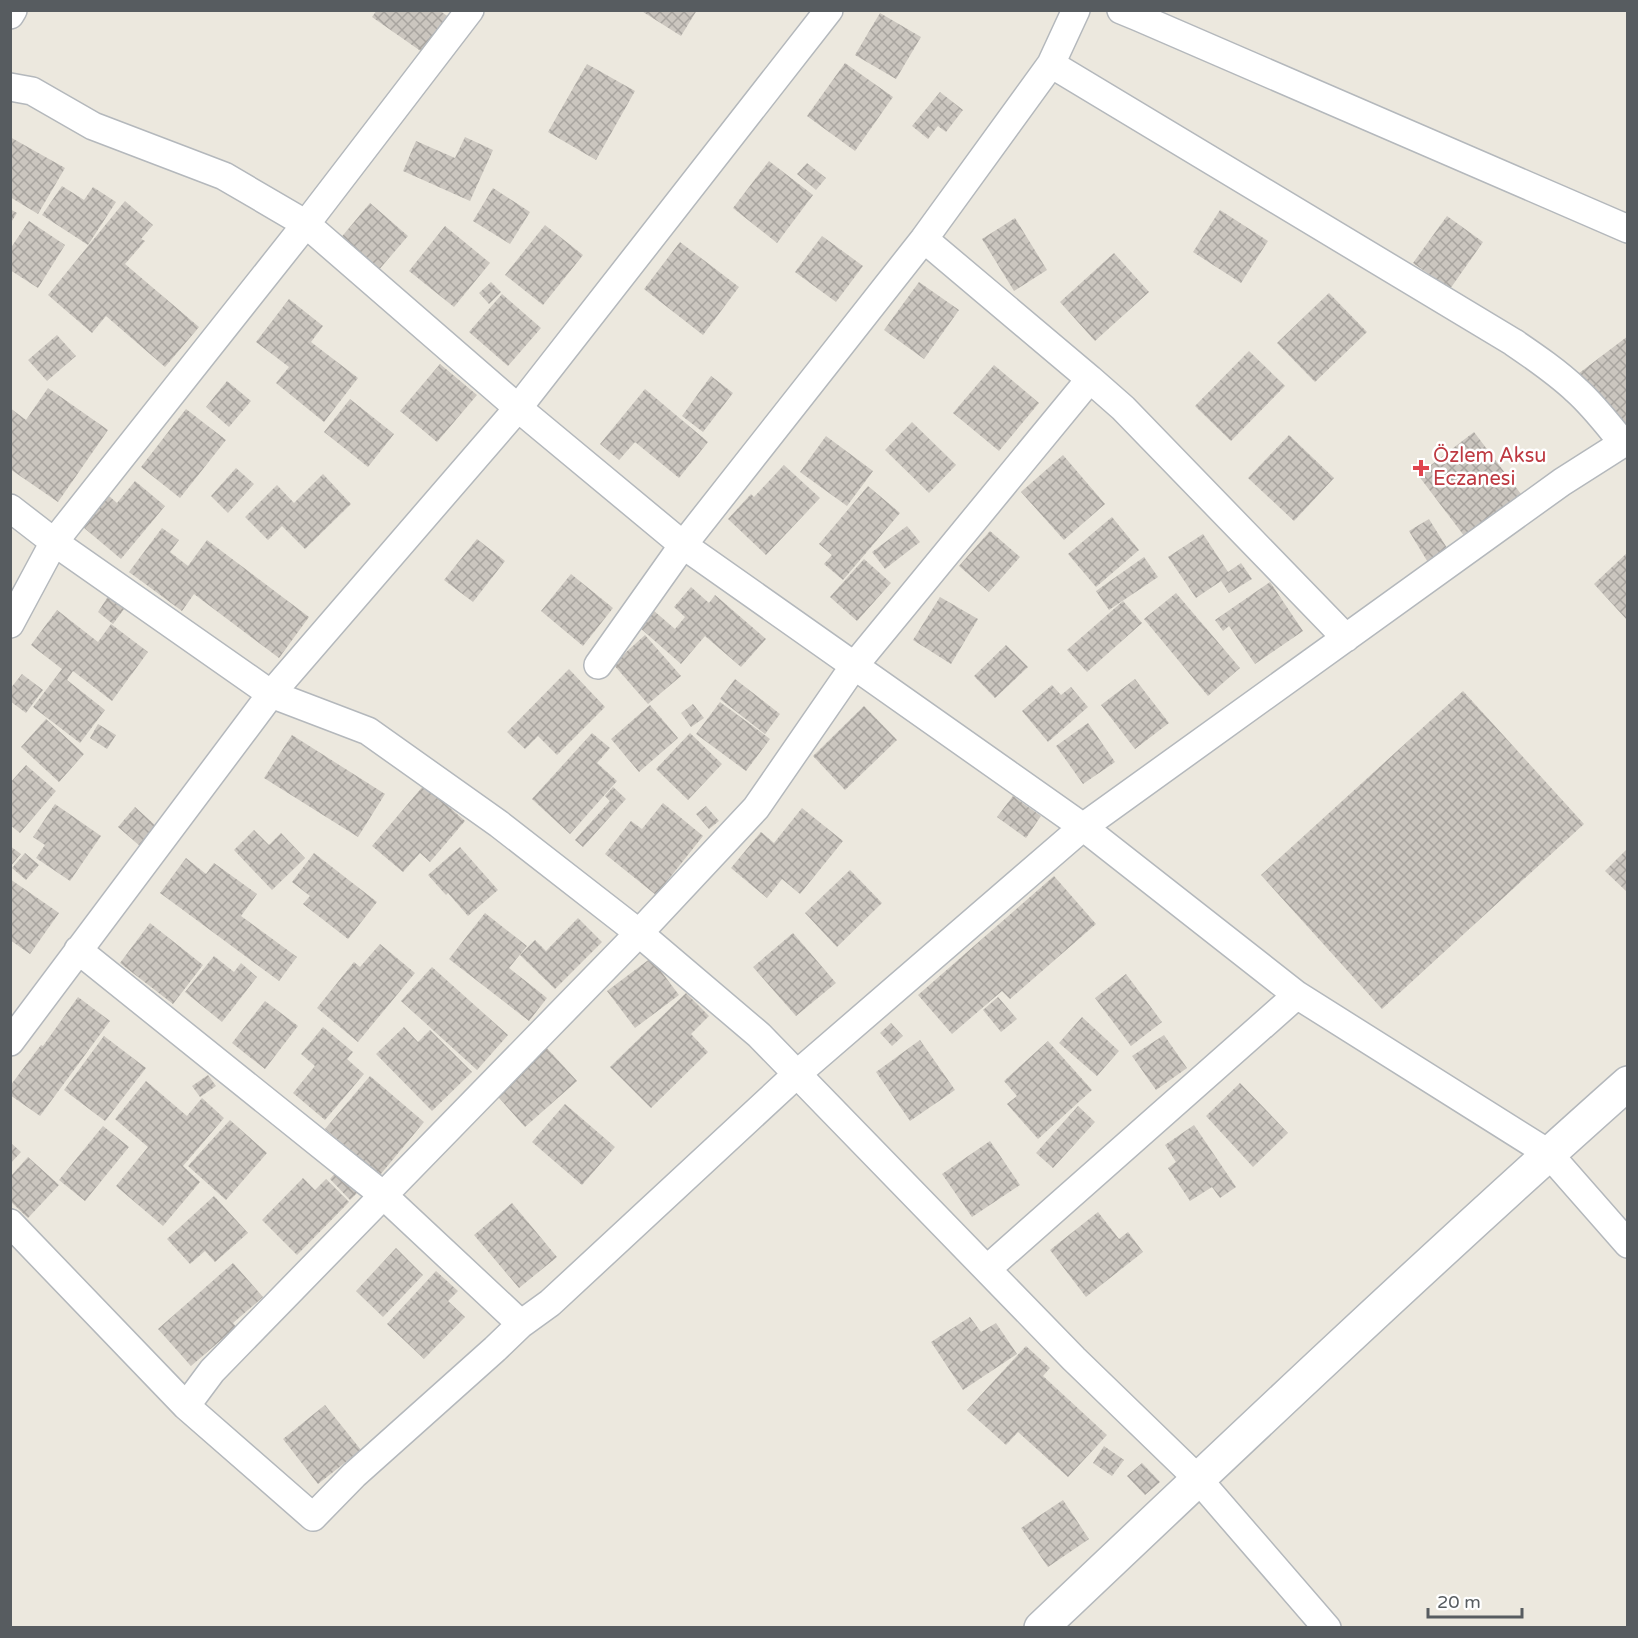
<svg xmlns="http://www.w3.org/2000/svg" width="1638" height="1638" viewBox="0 0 1638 1638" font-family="'Varela Round',sans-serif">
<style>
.building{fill:url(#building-cross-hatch)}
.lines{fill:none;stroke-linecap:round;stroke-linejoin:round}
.minor-casing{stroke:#b4b8bc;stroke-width:30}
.tertiary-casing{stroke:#b4b8bc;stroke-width:36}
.minor{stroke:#fff;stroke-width:27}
.tertiary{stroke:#fff;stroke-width:33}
.health-dot{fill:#e0444e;stroke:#fff;stroke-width:2}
.labels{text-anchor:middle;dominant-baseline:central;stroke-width:5;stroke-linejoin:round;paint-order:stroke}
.health-label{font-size:20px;fill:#be3a42;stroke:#fff;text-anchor:start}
</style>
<defs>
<pattern id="building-cross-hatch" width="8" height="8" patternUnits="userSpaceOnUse" patternTransform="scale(1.5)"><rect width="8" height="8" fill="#cbc6bf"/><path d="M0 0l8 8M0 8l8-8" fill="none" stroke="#a8a49f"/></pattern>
</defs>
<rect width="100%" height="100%" fill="#ece8de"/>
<!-- building -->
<path class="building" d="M377,10H439L447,16L422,52L372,17Z
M640,10H697L681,36Z
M880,13L921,37L896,79L855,55Z
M845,63L893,97L855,151L807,116Z
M587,64L635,91L596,160L548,132Z
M940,92L963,110L946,132L938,126L928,139L912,126Z
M10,137L65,168L38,214L10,197Z
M465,137L493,150L470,201L403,171L416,141L455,158Z
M769,161L813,195L777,243L733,208Z
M807,163L826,178L816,190L797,174Z
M62,186L84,200L93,187L116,202L88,245L42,215Z
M493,188L530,212L510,244L473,221Z
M125,201L153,225L141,239L145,241L125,264L199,327L165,367L106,316L92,333L48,295Z
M370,203L408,236L377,272L339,240Z
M10,209L17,213L10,224Z
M1220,210L1268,241L1241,283L1193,252Z
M1447,216L1483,242L1450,289L1413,263Z
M1015,218L1047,270L1014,291L982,239Z
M29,221L65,245L38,288L10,270V249Z
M545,225L583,255L543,305L505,275Z
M445,226L490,263L454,307L409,271Z
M822,236L863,266L836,302L795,272Z
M680,242L739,287L703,335L644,289Z
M1114,253L1149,292L1095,341L1060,302Z
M491,282L501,292L489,304L479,293Z
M919,282L959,310L924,359L884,330Z
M1329,293L1367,332L1315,382L1277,343Z
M502,294L541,328L508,366L469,332Z
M289,299L323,326L311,342L358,378L324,422L276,383L289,367L256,342Z
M57,335L76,356L47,381L28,360Z
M1628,336V435L1574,377Z
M1249,351L1285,386L1231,441L1195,406Z
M440,364L477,395L437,442L400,411Z
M994,365L1039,403L999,451L953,413Z
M711,376L733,393L703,432L682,416Z
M227,381L251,401L229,427L206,407Z
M48,388L108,430L58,502L10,469V408L26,420Z
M645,389L708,442L679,478L635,442L619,460L600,444Z
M350,399L394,434L368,467L324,432Z
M186,409L226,440L180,498L141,467Z
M912,422L956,465L929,493L885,450Z
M1474,432L1524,498L1468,541L1418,475Z
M1289,435L1334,478L1294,521L1248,478Z
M826,436L873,471L847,506L800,472Z
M1063,455L1105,504L1064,540L1021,492Z
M784,465L820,498L766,555L728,519L751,494L754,497Z
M236,468L254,484L228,513L211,496Z
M323,474L351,504L305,549L282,526L268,540L245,517L277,485L294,503Z
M135,481L165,506L121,559L83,527L109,496L117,503Z
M868,486L900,513L843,580L824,564L832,555L819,544Z
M1112,517L1139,550L1096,587L1068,554Z
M1429,519L1452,556L1432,569L1409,531Z
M907,526L920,542L885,569L872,552Z
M162,528L179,540L170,552L188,566L207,540L309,617L279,658L194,594L182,611L129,572Z
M990,531L1020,557L989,592L959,566Z
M1203,534L1228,572L1241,563L1252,579L1229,593L1221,581L1196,598L1168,557Z
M477,539L505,561L473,602L444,580Z
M1628,552V621L1594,584Z
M1144,557L1158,577L1109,610L1096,591Z
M864,559L891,583L857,621L830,597Z
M571,574L613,608L583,646L541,611Z
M1270,582L1303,631L1255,664L1229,626L1223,631L1215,620Z
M691,587L709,603L715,595L766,639L741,667L705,636L681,664L639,627L653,610L675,629L685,617L674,607Z
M1176,593L1240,668L1208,696L1144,619Z
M109,595L127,605L113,624L98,612Z
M940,597L978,619L951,664L913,640Z
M1123,601L1142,623L1087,672L1067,650Z
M57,610L98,642L111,624L148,652L112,701L73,671L67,680L105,710L80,743L33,707L62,669L31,645Z
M645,635L681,676L648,704L613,664Z
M1006,645L1028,667L995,698L974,676Z
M569,669L605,707L557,755L538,736L525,749L507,732Z
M22,674L43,690L26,713L10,701V689Z
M735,679L780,714L765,734L720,699Z
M1135,679L1169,723L1135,749L1101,705Z
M1052,685L1061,695L1071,687L1088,707L1048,742L1022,711Z
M1463,691L1584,824L1382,1009L1261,875Z
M720,702L770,739L746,771L696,734Z
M693,704L704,718L691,727L681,713Z
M650,705L678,738L639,772L611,739Z
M864,706L897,740L845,790L813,756Z
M46,719L84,754L59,782L21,747Z
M1088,723L1115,762L1083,784L1056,746Z
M98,724L116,735L107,749L90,738Z
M592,733L610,748L597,763L617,781L570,834L532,799Z
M690,733L722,764L688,800L656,769Z
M292,735L385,794L358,837L264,778Z
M26,765L56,791L20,833L10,825V783Z
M424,785L465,821L430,862L420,853L403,872L372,846Z
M613,787L626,799L583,847L575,840L610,801L605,796Z
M1013,796L1041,816L1026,838L997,817Z
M663,803L703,836L656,895L605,854L631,821L642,829Z
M55,804L101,836L70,881L36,858L45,845L33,837Z
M706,806L719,821L709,829L696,814Z
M135,807L157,827L140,846L118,827Z
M802,808L843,841L800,894L782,879L767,898L731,868L761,832L774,843Z
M254,830L269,845L281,833L305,858L272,890L234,850Z
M10,846L21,854L10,867Z
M460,847L498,890L468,916L448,893L446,895L428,875Z
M1628,848V893L1605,871Z
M25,853L39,865L26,880L12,868Z
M314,853L377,902L348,939L303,904L310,896L292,882Z
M186,858L206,874L214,863L257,894L241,916L297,957L279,981L160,893Z
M850,870L882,903L837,947L805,913Z
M1054,876L1096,924L1010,999L1002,991L952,1034L918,995Z
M10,879L59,913L30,954L10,940Z
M485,913L527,946L509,968L547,998L529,1021L449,959Z
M578,918L602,942L555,989L520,955L535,940L546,951Z
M150,923L203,965L173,1004L120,963Z
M793,933L836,983L796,1016L753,967Z
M380,944L415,973L358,1042L317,1008L354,962L360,967Z
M214,956L234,972L241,963L257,977L222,1022L185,992Z
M651,958L679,995L635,1028L607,991Z
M432,967L508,1035L477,1070L401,1001Z
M1126,974L1162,1022L1131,1046L1095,998Z
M686,993L709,1016L691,1034L708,1052L651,1108L610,1067Z
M78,997L110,1021L40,1116L10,1095V1086L41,1045L43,1046Z
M998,997L1017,1019L1001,1032L983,1010Z
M265,1001L298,1026L265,1069L232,1043Z
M1082,1017L1119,1051L1097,1076L1059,1043Z
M891,1023L903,1036L892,1046L880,1033Z
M323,1027L353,1052L347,1059L364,1074L325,1120L293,1093L315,1066L301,1054Z
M404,1027L418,1042L430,1030L472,1072L432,1111L376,1054Z
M1164,1035L1187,1068L1156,1090L1132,1056Z
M104,1036L146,1068L105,1121L64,1090Z
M920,1040L955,1090L910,1121L876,1072Z
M1048,1041L1092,1090L1038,1139L1007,1104L1017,1096L1004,1081Z
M544,1045L577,1081L525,1127L493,1091Z
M208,1075L216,1086L200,1097L192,1086Z
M370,1076L424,1122L380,1175L325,1129Z
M146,1081L187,1116L202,1098L224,1118L183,1166L200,1182L163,1226L116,1186L148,1147L115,1119Z
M1240,1083L1288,1133L1253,1167L1206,1116Z
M565,1104L615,1147L582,1185L532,1142Z
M1078,1106L1095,1122L1053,1168L1036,1153Z
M230,1120L267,1153L226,1200L188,1166Z
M1194,1125L1236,1187L1220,1198L1212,1187L1190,1201L1168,1168L1176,1162L1165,1145Z
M103,1126L129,1147L85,1201L59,1180Z
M990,1141L1020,1185L972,1217L942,1174Z
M10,1142L21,1152L10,1164Z
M28,1157L59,1185L28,1218L10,1201V1177Z
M341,1167L361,1189L350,1200L330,1179Z
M303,1178L315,1190L326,1179L349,1202L297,1255L262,1220Z
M214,1196L248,1233L215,1262L205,1251L190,1264L167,1239Z
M512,1203L557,1257L519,1288L474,1235Z
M1098,1212L1119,1239L1128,1232L1143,1252L1086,1297L1050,1250Z
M396,1248L423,1275L383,1317L356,1291Z
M233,1263L263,1297L233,1323L236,1327L191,1366L158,1329Z
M436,1271L458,1291L448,1301L465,1317L424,1359L387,1324Z
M970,1317L981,1332L996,1323L1017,1354L963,1390L931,1342Z
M1026,1346L1050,1368L1043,1376L1107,1435L1068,1477L1018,1432L1006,1445L967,1410Z
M325,1405L361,1450L318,1484L283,1439Z
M1104,1446L1124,1460L1112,1476L1093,1463Z
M1142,1463L1160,1482L1145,1495L1127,1476Z
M1063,1500L1089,1539L1048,1567L1021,1528Z"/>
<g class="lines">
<defs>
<path id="minor" d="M1121,10L1138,17L1628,229
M10,15L13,10
M1051,64L1513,342C1535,357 1557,372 1576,390C1594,406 1608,425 1623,443
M10,87L32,91L93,126L224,176L306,224L518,408L683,545L1083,827L1297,995L1548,1153L1628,1244
M924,239L1090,379
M10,508L54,542L271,694L368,731L499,824L639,933L759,1035L1074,1359L1198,1479L1327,1628
M10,624L54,542L306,224L470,10
M598,665L683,545L924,239L1051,64L1076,10
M78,950L383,1195L521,1324
M10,1042L271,694L518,408L829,10
M10,1223L186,1406L313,1517L354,1475L495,1349L521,1324L550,1303L797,1074L1083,827L1562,482L1628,440
M987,1269L1297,995
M186,1406L212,1371L639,933L756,808L854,666L1090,379L1123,408L1346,638"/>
<path id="tertiary" d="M1041,1628C1235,1444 1429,1260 1628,1083"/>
</defs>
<!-- minor casing -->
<use href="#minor" class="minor-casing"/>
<!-- tertiary casing -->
<use href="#tertiary" class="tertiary-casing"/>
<!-- minor -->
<use href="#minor" class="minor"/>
<!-- tertiary -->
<use href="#tertiary" class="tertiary"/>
</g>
<!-- markers -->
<path class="health-dot" d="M1418 459h6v6h6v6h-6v6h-6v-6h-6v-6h6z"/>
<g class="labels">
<!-- health labels -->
<g class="health-label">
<text x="1433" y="456">Özlem Aksu<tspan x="1433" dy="23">Eczanesi</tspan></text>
</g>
</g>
<!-- border -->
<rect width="1638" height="1638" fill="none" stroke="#575c60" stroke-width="24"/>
<!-- scale -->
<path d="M1428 1608v9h94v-9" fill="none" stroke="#575c60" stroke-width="3"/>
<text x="1437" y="1608" font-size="18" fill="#575c60" stroke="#ffffff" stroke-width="4.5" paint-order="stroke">20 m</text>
</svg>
